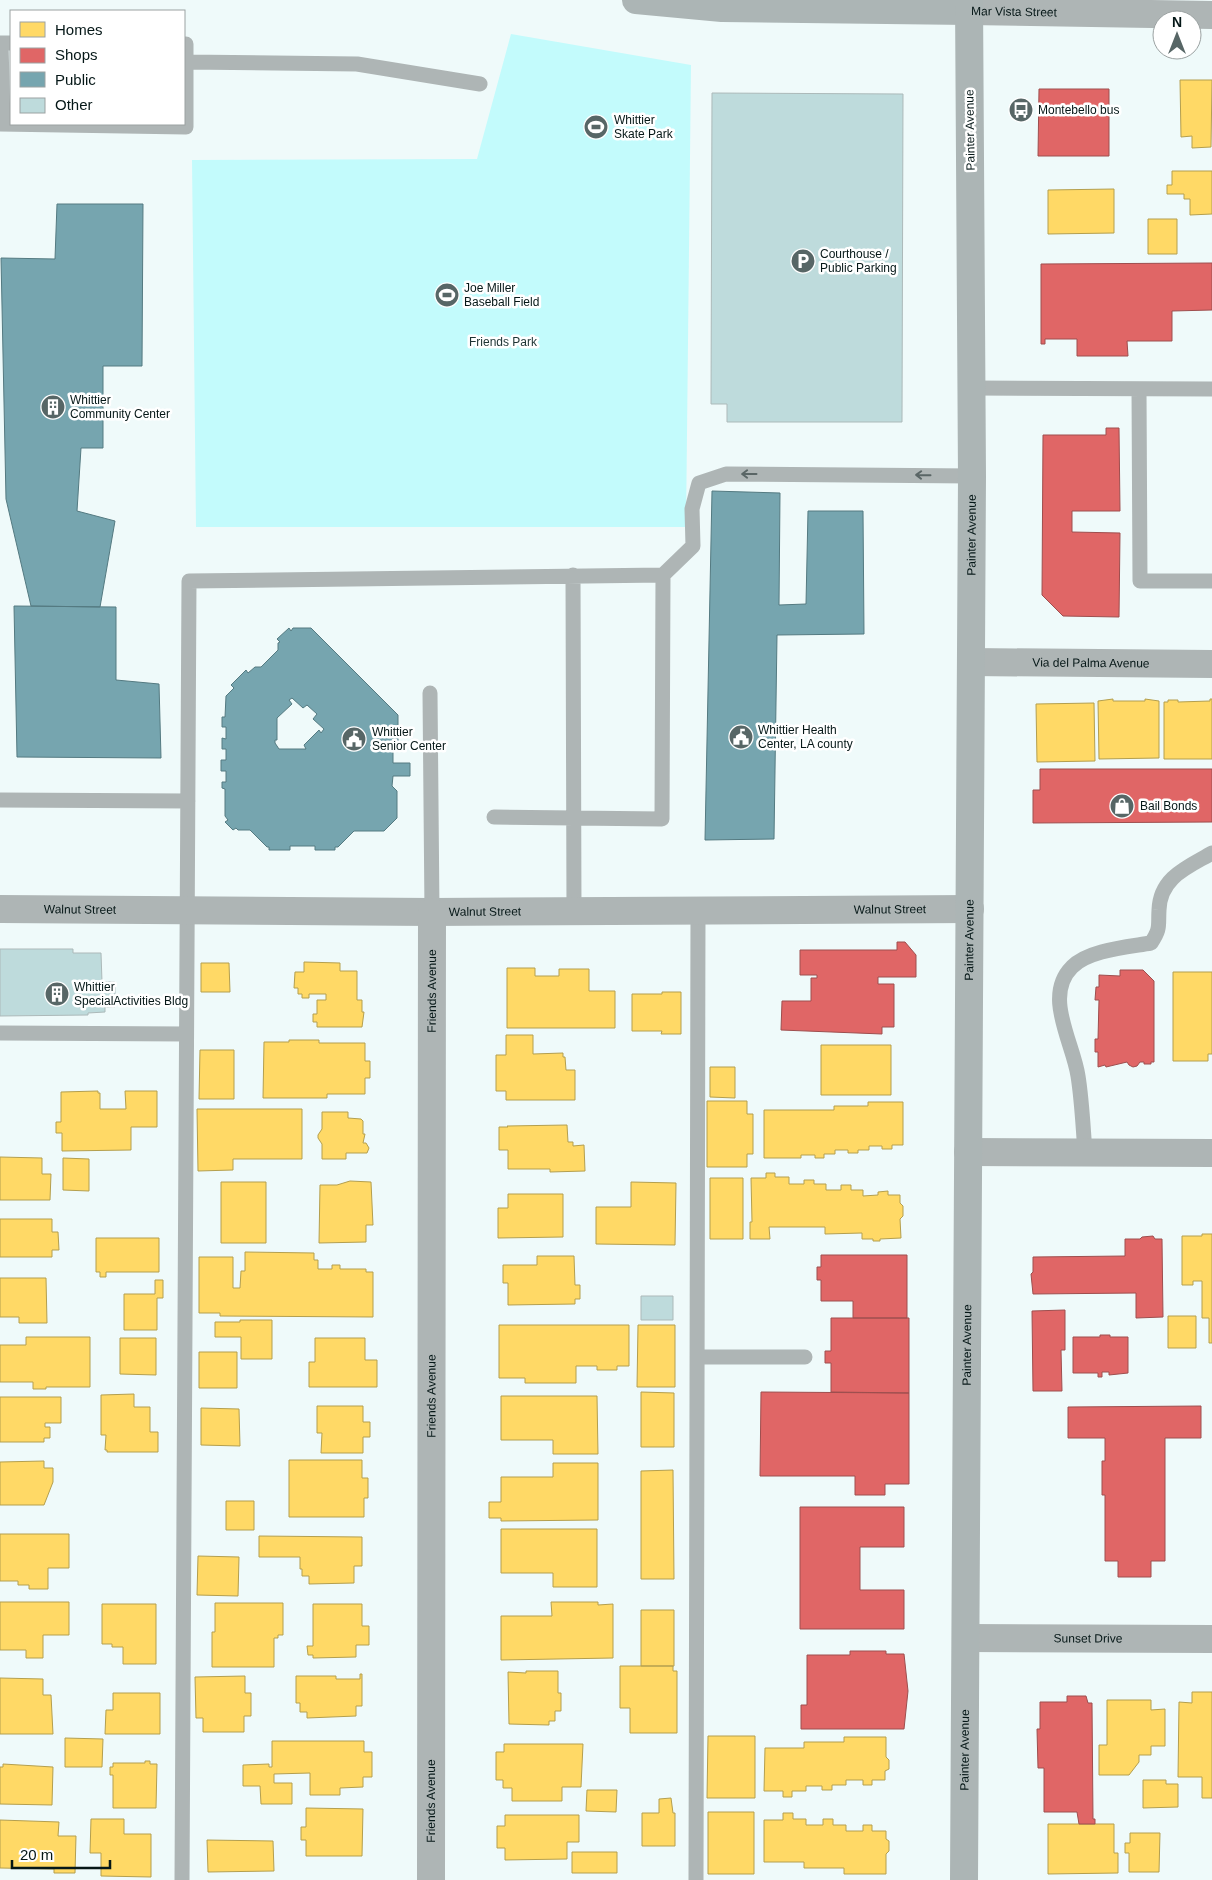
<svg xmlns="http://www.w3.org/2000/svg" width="1212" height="1880" viewBox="0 0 1212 1880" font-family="Arial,sans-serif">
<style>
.green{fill:#c3fbfc}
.homes{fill:#ffd966;stroke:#b49f4e}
.shops{fill:#e06666;stroke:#9e4e4e}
.public{fill:#76a5af;stroke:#547a81;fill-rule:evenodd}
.building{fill:#bedbdc;stroke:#acb9b9}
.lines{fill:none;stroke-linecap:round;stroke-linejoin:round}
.service{stroke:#aeb5b5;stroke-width:15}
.minor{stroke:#aeb5b5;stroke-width:28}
.tertiary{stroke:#aeb5b5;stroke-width:28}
.secondary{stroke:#acb5b5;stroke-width:28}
.oneway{stroke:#5a6666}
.labels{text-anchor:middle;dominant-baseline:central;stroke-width:5;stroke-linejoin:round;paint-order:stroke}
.street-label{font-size:12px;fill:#051717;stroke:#fff}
.poi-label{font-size:12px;fill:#051717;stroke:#fff;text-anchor:start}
.park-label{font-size:12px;fill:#1d3334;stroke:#fff}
</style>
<rect width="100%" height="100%" fill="#effafa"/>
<!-- green -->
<path class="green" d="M511,34L691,65L686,527H196L192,160L477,159Z"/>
<!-- homes -->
<path class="homes" d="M1180,80H1212L1211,147L1192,148V136L1181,137Z
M1172,171H1212V214L1190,215V199H1184V194H1167V185H1172Z
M1114,189V233L1048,234V190Z
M1148,219H1177V254H1148Z
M1113,699V701H1145V699L1159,701V758L1099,759L1098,701Z
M1210,699H1212V759H1164V702H1168V700H1178V702L1210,701Z
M1094,703L1095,761L1037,762L1036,704Z
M304,962L340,963V971H357V1000H362V1012H364L362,1027H317V1022H313V1014H317V1000H326V994H309V998H302V994H298V988H294L295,972H304Z
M201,963H229L230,992H201Z
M507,968H535V976H559V969H589V991H615V1028H507Z
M1173,972H1212V1054H1208V1061H1173Z
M662,992H681V1034H661L662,1031H632V994H662Z
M506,1035H533V1054L563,1053V1057H565L566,1070H575V1100H506V1091H496V1055H506Z
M289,1040H319V1043H365V1061H370V1078H365V1094H327V1098H263L264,1042H289Z
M821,1045H891V1095H821Z
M200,1050H234V1099H199Z
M710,1067H735V1098L710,1097Z
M98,1091V1093H100V1109H126L125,1091H157V1127H131V1150L62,1151V1133H56V1122H61V1092Z
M707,1101H747V1114H753V1154H747V1167H707Z
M868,1102H903V1145H892V1149H882V1146H869V1150H858V1153H848V1150H835V1154H824V1158H815V1155H801V1158H764V1110H834V1106H868Z
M197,1109H302V1159H233V1170L198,1171Z
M322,1112H348V1118L361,1119L363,1121V1134H365L363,1143H366L369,1148L367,1153H346V1159H322V1144L318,1138V1135L322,1129Z
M567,1125L568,1142H573V1146L584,1145L585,1171L550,1172V1169H508V1150H499V1127H508L507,1126Z
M0,1157L42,1158V1174H51L50,1200H0Z
M63,1158L89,1159V1191L63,1190Z
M766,1173H775V1177H789V1184H804V1180H814V1184H826V1190H841V1185H851V1190H863V1196L878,1195V1192L888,1191V1195H900V1203L903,1206V1216L900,1219L901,1238L880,1239V1241H873V1239H862V1233L825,1234V1227H769L770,1239H750V1222H752L751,1178H766Z
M710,1178H743V1239H710Z
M350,1181L371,1182L373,1225H366V1242L319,1243L320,1185H337Z
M221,1182H266V1243H221Z
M631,1182L676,1183L675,1245L596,1244V1207H631Z
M508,1194H563V1237L498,1238V1208H508Z
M0,1219H52V1232H58L59,1250H52V1257H0Z
M1202,1234H1212V1343H1209V1318H1202V1281H1193V1285H1182V1236H1202Z
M96,1238H159V1272H106V1277H100V1272H96Z
M245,1252L314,1253V1260H318V1269H332V1265H340V1269H366V1272H373V1317L220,1316V1313H199V1257H233V1288H240L241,1271H245Z
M537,1256H574L575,1285H580V1299H575V1304L508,1305V1283H503V1265H537Z
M0,1278H46L47,1323H19V1317H0Z
M155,1280H163V1298H157V1330H124V1294H155Z
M1168,1316H1196V1348H1168Z
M240,1320H272V1359H241V1337H215V1322H240Z
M499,1325H629V1366H617V1370H597V1366H576V1383H525V1378H499Z
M638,1325H675V1387H637Z
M26,1337H90V1387H46V1389H33V1382H0V1345H26Z
M120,1338H156V1375L120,1374Z
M315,1338H365V1360H377V1387H309V1362H315Z
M199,1352H237V1388H199Z
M641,1392L674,1393V1447H641Z
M134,1394V1407H150V1432H158V1452H107V1450H105L106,1435H101V1395Z
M501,1396H597L598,1454H553V1440H501Z
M0,1397H61V1423H45V1427H50V1438H44V1442H0Z
M317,1406H363V1422H370V1437H363V1453H321L322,1433H317Z
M201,1408L239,1409L240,1446L201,1445Z
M289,1460H362V1478H368V1498H364V1517H289Z
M44,1461V1468H53V1482L44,1505H0V1462Z
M553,1463H598V1520L501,1521V1518H489V1502H501V1477H553Z
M673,1470L674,1579H641V1471Z
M226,1501H254V1530H226Z
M501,1529H597V1587H553V1573H501Z
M0,1534H69V1568H48V1589H29V1585H18V1581H0Z
M259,1536L362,1537V1566H354V1583L309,1584V1576H302V1569H300V1557H259Z
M198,1556L239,1557L238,1596L197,1595Z
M0,1602H69V1635H43V1658H26V1650H0Z
M551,1602H598V1605L613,1604V1658L501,1660V1616H552Z
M215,1603H283V1635H278V1638H274V1667H212V1632H215Z
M102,1604H156V1664H123V1647H112V1644H102Z
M313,1604H362V1626H369V1645H356V1657L313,1658V1655H308L307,1646H313Z
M641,1610H674V1666H641Z
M620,1666H673V1671H677V1733H630V1708H620Z
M526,1671H558V1693H561V1711H555V1721H549V1725L509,1724L508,1672L526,1673Z
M360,1674H362V1706H356V1716L307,1718V1712H300V1703H296V1676H336V1679H360Z
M245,1676V1693H251V1716H244V1732H203V1718H196L195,1677Z
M0,1678L43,1679V1695H51L53,1734H0Z
M1192,1692H1212V1798H1202V1777H1178L1179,1702L1192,1703Z
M113,1693H160V1734H105L106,1710H113Z
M1107,1700H1151V1710L1165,1709V1746H1151V1755H1139V1762L1129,1775H1099V1745H1107Z
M708,1736H755V1798H707Z
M844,1737H886V1757L889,1760V1769L885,1771V1780H872V1785H863V1780H846V1785H832V1790H822V1786H806V1791H792V1797H783V1791H764L765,1748H804V1742H844Z
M65,1738L103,1739L102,1767H65Z
M272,1741H364V1752H372V1777H363V1787L340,1788V1795H310V1773L274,1774V1783H292V1804H261L260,1786H243V1765L269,1764V1767H272Z
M504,1744H583L581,1787H562V1801H512V1788H503V1780H496V1752H504Z
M145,1761H150V1764H157L156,1808H113V1775H110V1767H113V1763H145Z
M3,1764L53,1767L52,1805L0,1804V1767H3Z
M1143,1780H1166V1784H1178V1807L1143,1808Z
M587,1790H617L616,1812L586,1811Z
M671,1798L673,1813H675V1846H642V1813H659V1799Z
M306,1808L363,1809L362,1856H306V1840H301V1827H306Z
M708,1812H754V1874H708Z
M783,1813H793V1819H806V1825H823V1819H833V1825H846V1831H863V1825H872V1831H886V1839L889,1841V1851L886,1854V1874H844V1868H804V1862H764V1820H783Z
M505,1815H579V1842H567V1859L505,1860V1848H497V1826H505Z
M91,1819H124V1834H151V1877L101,1876V1853H90Z
M0,1820L59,1822L58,1836H76L75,1873H54V1869L0,1868Z
M1048,1824H1114V1853H1118V1873L1048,1874Z
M1130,1833H1160L1159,1872H1129V1853H1125V1843H1130Z
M207,1840L273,1841L274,1871L208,1872Z
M572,1852H617V1873H572Z"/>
<!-- shops -->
<path class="shops" d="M1039,89H1109V156H1038Z
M1212,263V310L1172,311V341H1127L1128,356H1077V339H1045V344H1041V264Z
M1106,428H1119L1120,511H1072V532L1120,533L1119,617L1063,616L1042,595L1043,435H1106Z
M1040,769H1212V822L1033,823V790H1040Z
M897,942H905L916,955V977H878V984H894V1027H882V1034L781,1030L782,1001H811V978H817V975H800V950H897Z
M1120,970H1143L1154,981V1062H1151V1064H1144V1062H1140L1137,1066L1133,1067L1129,1065L1127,1062L1106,1067L1105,1065L1098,1067V1052H1095V1039H1098L1099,1000H1095L1096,987H1099V975L1120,976Z
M1153,1236L1155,1239H1162L1163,1317L1136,1318V1293L1033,1294L1031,1274L1033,1272V1257L1125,1256V1239H1140L1142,1237Z
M821,1255H907V1318H853V1301H821V1280H817V1267H821Z
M1065,1310V1350H1061L1062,1391H1033L1032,1311Z
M831,1318H909V1393L831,1392V1363H825V1351H831Z
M1100,1335H1110V1337H1128V1373L1109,1375V1372H1102V1377H1098V1373H1073V1337H1100Z
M761,1392L909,1393V1484H885V1495H855V1476H760Z
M1201,1406V1438H1165V1561H1151V1577H1118V1561H1105V1495H1102V1461H1105V1438H1068V1407Z
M800,1507H904V1547H860V1590H904V1629H800Z
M850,1651H886V1654H904L908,1691L904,1729H801V1705H807V1655H850Z
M1067,1696H1086L1088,1703H1092L1093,1819H1095V1824H1079L1077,1812H1044V1768H1038L1037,1729H1040V1702H1067Z"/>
<!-- public -->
<path class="public" d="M57,204H143L142,366H103V448H81L77,511L115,521L100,607L31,606L6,499L1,258L55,259Z
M712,491L780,493L779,605L806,604L808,511H863L864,634L777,635L774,839L705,840Z
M14,606L116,607V680L159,684L161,758L17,757Z
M289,628L291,631L293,628H311L398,715V747L393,751V763H410V776H393L392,786L397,791V818L384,831H354L338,847H335V850H315V846H290V850H269V847H267L250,830H238L236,828L233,830L225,822L228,820L225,816V789L222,788V782H226V771H221V760H226V749H222V738L226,739V727H222V717H225L226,696L234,688L231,685L246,670L248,673L255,667H261L278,650V643L280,642L277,639ZM292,698L303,708L307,705L317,714L313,719L324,729L321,733L319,730L304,745L306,749H279L275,743V740H277V718L292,704L289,700Z"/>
<!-- building -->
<path class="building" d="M712,93L903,94L902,422H727V404H711Z
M0,949H73V953H101L102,982H115V1007H105V1012L88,1013V1015L0,1016Z
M641,1296H673V1320H641Z"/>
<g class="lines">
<!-- service -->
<path class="service" d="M186,62L357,64L480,84
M0,124L186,127V44H184
M3,124L1,43H11
M972,388L1212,389
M1139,389L1140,581H1212
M573,575L574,912
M430,693L432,912
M0,800L188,801
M494,817L662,819L663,575
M0,1033L186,1034
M1085,1152C1083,1127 1082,1101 1078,1076C1073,1042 1043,996 1072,967C1088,950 1128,947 1151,943C1161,928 1158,926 1159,910C1160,877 1188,867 1212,853
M697,1357H805
M182,1880L189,581L663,575L693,546L692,509L699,483L726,474L972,476
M696,1880L698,912"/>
<!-- minor -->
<g class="minor">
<path id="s1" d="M971,662L1212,664"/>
<path id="s2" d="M0,909L432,912L970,909"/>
<path d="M968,1152L1212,1153"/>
<path id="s3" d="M966,1638L1212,1639"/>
<path id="s4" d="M431,1880L432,912"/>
</g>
<!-- tertiary -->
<path class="tertiary" id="s5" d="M969,11L1212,15"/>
<!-- secondary -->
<g class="secondary">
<path d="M636,0L722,8L969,11"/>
<path id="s6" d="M964,1880L972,476L969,0"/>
</g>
</g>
<!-- one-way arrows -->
<defs><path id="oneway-shaft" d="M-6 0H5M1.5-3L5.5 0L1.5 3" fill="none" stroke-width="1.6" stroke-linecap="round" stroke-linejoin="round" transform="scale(1.25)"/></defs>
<g class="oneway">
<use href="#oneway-shaft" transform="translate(749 474) rotate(-180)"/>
<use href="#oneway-shaft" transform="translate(923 475) rotate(-179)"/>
</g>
<!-- icons -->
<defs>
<symbol id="bus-disc" viewBox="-11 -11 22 22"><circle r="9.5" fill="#576666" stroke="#fff"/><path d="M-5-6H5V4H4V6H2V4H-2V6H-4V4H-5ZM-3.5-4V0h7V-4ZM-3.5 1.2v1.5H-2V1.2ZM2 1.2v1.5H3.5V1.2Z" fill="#fff"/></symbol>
<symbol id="stadium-disc" viewBox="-11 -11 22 22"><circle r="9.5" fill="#576666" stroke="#fff"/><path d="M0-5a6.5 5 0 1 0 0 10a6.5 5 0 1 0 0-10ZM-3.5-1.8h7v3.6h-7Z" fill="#fff"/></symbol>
<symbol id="parking-disc" viewBox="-11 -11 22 22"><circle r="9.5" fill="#576666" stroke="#fff"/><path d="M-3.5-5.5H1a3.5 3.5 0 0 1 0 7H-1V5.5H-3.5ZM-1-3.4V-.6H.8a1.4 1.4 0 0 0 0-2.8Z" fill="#fff"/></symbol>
<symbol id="building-disc" viewBox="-11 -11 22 22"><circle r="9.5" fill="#576666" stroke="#fff"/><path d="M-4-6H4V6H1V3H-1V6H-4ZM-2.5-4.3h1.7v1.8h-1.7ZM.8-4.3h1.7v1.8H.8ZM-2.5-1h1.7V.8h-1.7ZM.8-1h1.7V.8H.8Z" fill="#fff"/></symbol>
<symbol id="civic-disc" viewBox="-11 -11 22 22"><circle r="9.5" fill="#576666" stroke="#fff"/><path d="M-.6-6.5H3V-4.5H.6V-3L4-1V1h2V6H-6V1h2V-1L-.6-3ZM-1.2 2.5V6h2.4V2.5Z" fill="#fff"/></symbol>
<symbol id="shop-disc" viewBox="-11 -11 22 22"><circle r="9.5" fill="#576666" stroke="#fff"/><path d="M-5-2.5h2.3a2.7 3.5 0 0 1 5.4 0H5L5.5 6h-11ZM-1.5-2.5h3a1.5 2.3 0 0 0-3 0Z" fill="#fff"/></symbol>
</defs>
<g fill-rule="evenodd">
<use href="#bus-disc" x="1007" y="96" width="28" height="28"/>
<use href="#stadium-disc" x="582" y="113" width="28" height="28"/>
<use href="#parking-disc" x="789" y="247" width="28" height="28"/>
<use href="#stadium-disc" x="433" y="281" width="28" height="28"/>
<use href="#building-disc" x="39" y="393" width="28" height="28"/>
<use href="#civic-disc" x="727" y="723" width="28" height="28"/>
<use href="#civic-disc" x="340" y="725" width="28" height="28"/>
<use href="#shop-disc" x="1108" y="792" width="28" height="28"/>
<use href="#building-disc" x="43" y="980" width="28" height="28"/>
</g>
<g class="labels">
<!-- street labels -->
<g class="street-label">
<text stroke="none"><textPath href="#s5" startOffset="45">Mar Vista Street</textPath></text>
<text transform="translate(970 130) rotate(-91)">Painter Avenue</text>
<text stroke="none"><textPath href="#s6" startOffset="1345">Painter Avenue</textPath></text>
<text stroke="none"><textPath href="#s1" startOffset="120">Via del Palma Avenue</textPath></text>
<text stroke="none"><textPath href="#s2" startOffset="80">Walnut Street</textPath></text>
<text stroke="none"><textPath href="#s2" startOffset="890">Walnut Street</textPath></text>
<text stroke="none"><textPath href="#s2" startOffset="485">Walnut Street</textPath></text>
<text stroke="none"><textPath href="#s6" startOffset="940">Painter Avenue</textPath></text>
<text stroke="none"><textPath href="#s4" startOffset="889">Friends Avenue</textPath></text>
<text stroke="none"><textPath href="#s6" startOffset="535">Painter Avenue</textPath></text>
<text stroke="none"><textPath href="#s4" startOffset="484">Friends Avenue</textPath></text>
<text stroke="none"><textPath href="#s3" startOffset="122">Sunset Drive</textPath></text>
<text stroke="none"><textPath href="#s6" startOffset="130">Painter Avenue</textPath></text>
<text stroke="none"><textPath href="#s4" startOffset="79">Friends Avenue</textPath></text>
</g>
<!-- poi labels -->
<g class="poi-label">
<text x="1038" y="110">Montebello bus</text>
<text x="614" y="120">Whittier<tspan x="614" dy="14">Skate Park</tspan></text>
<text x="820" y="254">Courthouse /<tspan x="820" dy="14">Public Parking</tspan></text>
<text x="464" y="288">Joe Miller<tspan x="464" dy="14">Baseball Field</tspan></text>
<text x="70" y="400">Whittier<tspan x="70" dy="14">Community Center</tspan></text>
<text x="758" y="730">Whittier Health<tspan x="758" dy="14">Center, LA county</tspan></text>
<text x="372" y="732">Whittier<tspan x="372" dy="14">Senior Center</tspan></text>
<text x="1140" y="806">Bail Bonds</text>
<text x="74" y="987">Whittier<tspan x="74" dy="14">SpecialActivities Bldg</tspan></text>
</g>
<!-- park labels -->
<g class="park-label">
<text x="503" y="342">Friends Park</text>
</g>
</g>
<!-- legend -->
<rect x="10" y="10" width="175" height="115" fill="#ffffff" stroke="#9ba2a2"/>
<rect x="20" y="22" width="25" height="15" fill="#ffd966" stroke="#9ba2a2"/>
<text x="55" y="35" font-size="15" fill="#051717">Homes</text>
<rect x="20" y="48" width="25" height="15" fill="#e06666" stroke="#9ba2a2"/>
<text x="55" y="60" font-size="15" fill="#051717">Shops</text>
<rect x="20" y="72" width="25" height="15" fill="#76a5af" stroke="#9ba2a2"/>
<text x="55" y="85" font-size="15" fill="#051717">Public</text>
<rect x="20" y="98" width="25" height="15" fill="#bedbdc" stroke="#9ba2a2"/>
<text x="55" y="110" font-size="15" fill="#051717">Other</text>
<!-- north arrow -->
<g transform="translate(1177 35)"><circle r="24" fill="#ffffff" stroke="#9ba2a2"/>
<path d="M0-4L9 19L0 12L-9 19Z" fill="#576666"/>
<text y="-8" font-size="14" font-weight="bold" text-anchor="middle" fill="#051717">N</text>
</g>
<!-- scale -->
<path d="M12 1860v8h98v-8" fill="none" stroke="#051717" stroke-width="2.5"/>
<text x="20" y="1860" font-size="15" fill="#051717" stroke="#ffffff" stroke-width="4" paint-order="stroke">20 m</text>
</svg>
